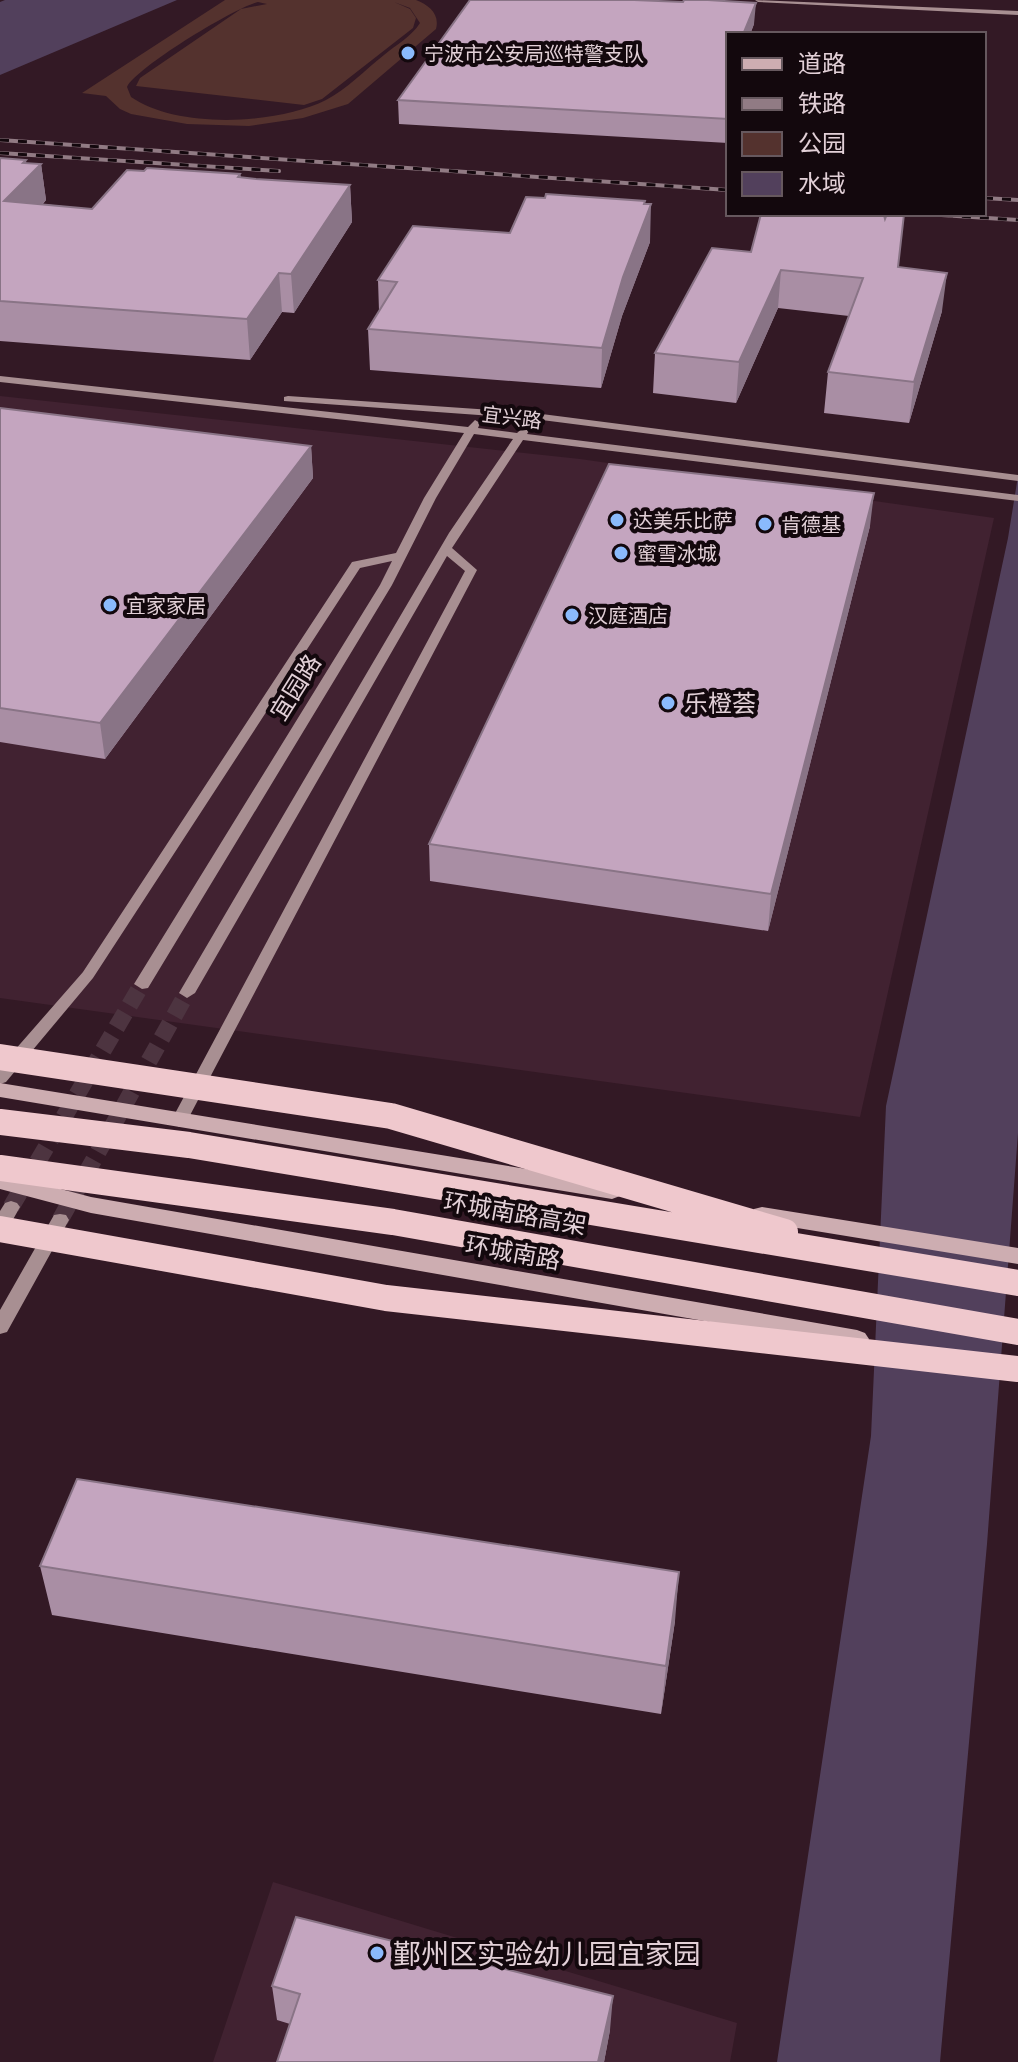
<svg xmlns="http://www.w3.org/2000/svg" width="1018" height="2062" viewBox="0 0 1018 2062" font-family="'Titillium Web','Noto Sans SC',sans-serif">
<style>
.built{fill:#412231}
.green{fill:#54322e;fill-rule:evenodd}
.water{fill:#52405c}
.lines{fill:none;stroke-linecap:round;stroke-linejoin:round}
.secondary-tunnel{stroke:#4d3440;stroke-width:17;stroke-dasharray:17 9;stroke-linecap:butt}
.secondary{fill:#a88f92;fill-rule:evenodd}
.primary{fill:#cdadb1;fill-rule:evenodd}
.rail-casing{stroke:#917b84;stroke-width:4}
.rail{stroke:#13080d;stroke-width:3;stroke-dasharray:9;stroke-linecap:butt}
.highway-bridge{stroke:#efc8cd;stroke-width:26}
.wall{fill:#a98ea4}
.shaded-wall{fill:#897486}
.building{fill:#c4a5bf;stroke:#897486;stroke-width:2}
.poi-dot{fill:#8abafc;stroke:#13080d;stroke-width:3}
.labels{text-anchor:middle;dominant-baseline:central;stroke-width:8;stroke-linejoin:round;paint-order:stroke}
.far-poi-label{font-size:20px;fill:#e2d0d7;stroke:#13080d;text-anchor:start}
.far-street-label{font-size:20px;fill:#e2d0d7;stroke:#13080d}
.street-label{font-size:24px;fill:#e2d0d7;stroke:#13080d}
.poi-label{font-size:24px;fill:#e2d0d7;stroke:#13080d;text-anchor:start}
.near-poi-label{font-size:28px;fill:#e2d0d7;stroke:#13080d;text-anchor:start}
</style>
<rect width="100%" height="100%" fill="#331925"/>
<!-- built -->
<path class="built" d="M0,396L580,459L994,518L860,1117L0,998Z
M273,1882L737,2023L730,2062H213Z"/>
<!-- green -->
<path class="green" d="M225,0H416C429,5 440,14 436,29L348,104L303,118L249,126L187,124L131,114L120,109L106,96L82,93ZM258,2L267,4L241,9L140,78L136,86L304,105L322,99L413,28L416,18L410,9L394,2L410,8L420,23C412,36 396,45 384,55C365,70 347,89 326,100C276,125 177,129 131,97L127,87C137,67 234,8 258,2Z"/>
<!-- water -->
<path class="water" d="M5,0H177L0,75V2Z
M1018,476V1133L987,1544L940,2062H777L871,1436L886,1106L1008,538Z"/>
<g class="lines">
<!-- secondary-tunnel -->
<path class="secondary-tunnel" d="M11,1207L142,984
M60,1220L187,993"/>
<!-- secondary -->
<path class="secondary" d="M755,0L1018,11V15L758,2Z
M0,376L468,427L475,420L480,423L478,428L517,433L525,426L530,429L527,434L1018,495V501L523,440L452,548L477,570L187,1121L179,1127L171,1121L465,571L447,556L195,993L187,998L179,993L449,533L513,439L474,434L436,498L392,585L148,988L142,989L134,984L380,585L392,561L360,568L93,978L6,1082L0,1084V1067L83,972L352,562L396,553L424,498L464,433L0,382Z
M288,396L534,413L1018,475V481L534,419L284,401V397Z
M11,1201L17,1203L20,1207L6,1232L0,1233V1211L5,1203Z
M60,1214L66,1215L69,1220L7,1332L0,1334V1310L54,1215Z"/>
<!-- primary -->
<path class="primary" d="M0,1083L612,1183L620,1186L623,1191L620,1196L612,1199L0,1097Z
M0,1173L91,1197L857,1330L865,1333L869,1339L865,1345L857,1348L91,1213L0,1189Z
M762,1207L1018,1248V1264L754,1221L751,1215L754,1209Z"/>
<defs>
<path id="rail" d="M0,140L728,190
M0,153L279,171
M984,198L1018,200
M926,214L1018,220"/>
</defs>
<!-- rail casing -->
<use href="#rail" class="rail-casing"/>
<!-- rail -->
<use href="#rail" class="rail"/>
<!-- highway-bridge -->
<path class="highway-bridge" d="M0,1057L391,1116L785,1232
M0,1122L189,1145L1018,1283
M0,1168L393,1222L1018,1332
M0,1229L386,1298L1018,1369"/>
</g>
<!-- wall -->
<path class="wall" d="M754,24L751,32L728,34V143L399,124L398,100Z
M0,158L26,163L41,164L46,200L43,204L92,209L240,174L241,177L256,179L350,185L352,222L294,313L282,312L250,360L0,341Z
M645,204L650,242L622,316L601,388L370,370L368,329L379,311L378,280L510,233Z
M712,248L898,267L942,311L909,423L824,413L828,372L849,316L778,308L736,403L653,393L655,353Z
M0,408L311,446L313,478L105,759L0,742Z
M870,526L768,931L430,881L429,844Z
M40,1566L675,1621L661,1714L52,1615Z
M272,1986L610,2030L604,2062H277L290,2024L277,2020Z"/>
<!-- shaded-wall -->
<path class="shaded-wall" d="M756,3L754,24L750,34H744Z
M26,160L28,177L41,164L46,200L10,239L4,201L23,163Z
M350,185L352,222L294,313L291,274Z
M645,201L644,222L651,204L650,242L622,316L601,388L602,348Z
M781,270L778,308L736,403L739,362Z
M279,273L282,312L250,360L247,319Z
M947,273L942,311L909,423L914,382Z
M311,446L313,478L105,759L100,723Z
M874,493L870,526L768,931L771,894Z
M679,1572L675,1621L661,1714L666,1666Z
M613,1996L610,2030L604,2062H598Z"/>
<!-- building -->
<path class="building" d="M470,0H634L683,2L684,0H708L756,3L744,32L781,34H728V119L398,100Z
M0,158L26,160L23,163L41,164L4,201L92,209L127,170L144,171L147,168L240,174L238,177L256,179L350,185L291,274L279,273L247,319L0,301Z
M546,194L645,201L644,204H651L623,277L602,348L368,329L397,282L378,280L413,226L510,233L526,197L545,198Z
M761,214H862L884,215L885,219L887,214H904L898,267L947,273L914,382L828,372L863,278L781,270L739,362L655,353L712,248L751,252Z
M0,408L311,446L100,723L0,708Z
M609,464L874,493L771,894L429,844Z
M77,1479L679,1572L666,1666L40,1566Z
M296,1917L613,1996L598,2062H277L300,1994L272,1986Z"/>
<!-- markers -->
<g class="poi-dot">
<circle cx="408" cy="53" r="8"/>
<circle cx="617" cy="520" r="8"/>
<circle cx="765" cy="524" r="8"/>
<circle cx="621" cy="553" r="8"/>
<circle cx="110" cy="605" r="8"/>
<circle cx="572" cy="615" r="8"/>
<circle cx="668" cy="703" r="8"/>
<circle cx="377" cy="1953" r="8"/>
</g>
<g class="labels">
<!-- far-poi labels -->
<g class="far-poi-label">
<text x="424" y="53">宁波市公安局巡特警支队</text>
<text x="633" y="520">达美乐比萨</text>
<text x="781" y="524">肯德基</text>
<text x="637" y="553">蜜雪冰城</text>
<text x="126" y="605">宜家家居</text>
<text x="588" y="615">汉庭酒店</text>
</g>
<!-- far-street labels -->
<g class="far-street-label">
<text transform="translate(512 417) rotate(7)">宜兴路</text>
</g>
<!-- street labels -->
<g class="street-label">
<text transform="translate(295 687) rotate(-58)">宜园路</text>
<text transform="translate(515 1213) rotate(10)">环城南路高架</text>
<text transform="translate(513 1252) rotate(10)">环城南路</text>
</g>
<!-- poi labels -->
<g class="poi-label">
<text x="684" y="703">乐橙荟</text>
</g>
<!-- near-poi labels -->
<g class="near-poi-label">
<text x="393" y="1953">鄞州区实验幼儿园宜家园</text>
</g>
</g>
<!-- legend -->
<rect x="726" y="32" width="260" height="184" fill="#13080d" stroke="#66585e" stroke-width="2"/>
<rect x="742" y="58" width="40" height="12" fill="#cdadb1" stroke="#66585e" stroke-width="2"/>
<text x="798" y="72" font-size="24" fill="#e2d0d7">道路</text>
<rect x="742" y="98" width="40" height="12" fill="#917b84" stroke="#66585e" stroke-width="2"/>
<text x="798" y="112" font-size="24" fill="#e2d0d7">铁路</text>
<rect x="742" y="132" width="40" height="24" fill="#54322e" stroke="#66585e" stroke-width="2"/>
<text x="798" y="152" font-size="24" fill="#e2d0d7">公园</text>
<rect x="742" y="172" width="40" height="24" fill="#52405c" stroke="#66585e" stroke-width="2"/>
<text x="798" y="192" font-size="24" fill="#e2d0d7">水域</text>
</svg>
